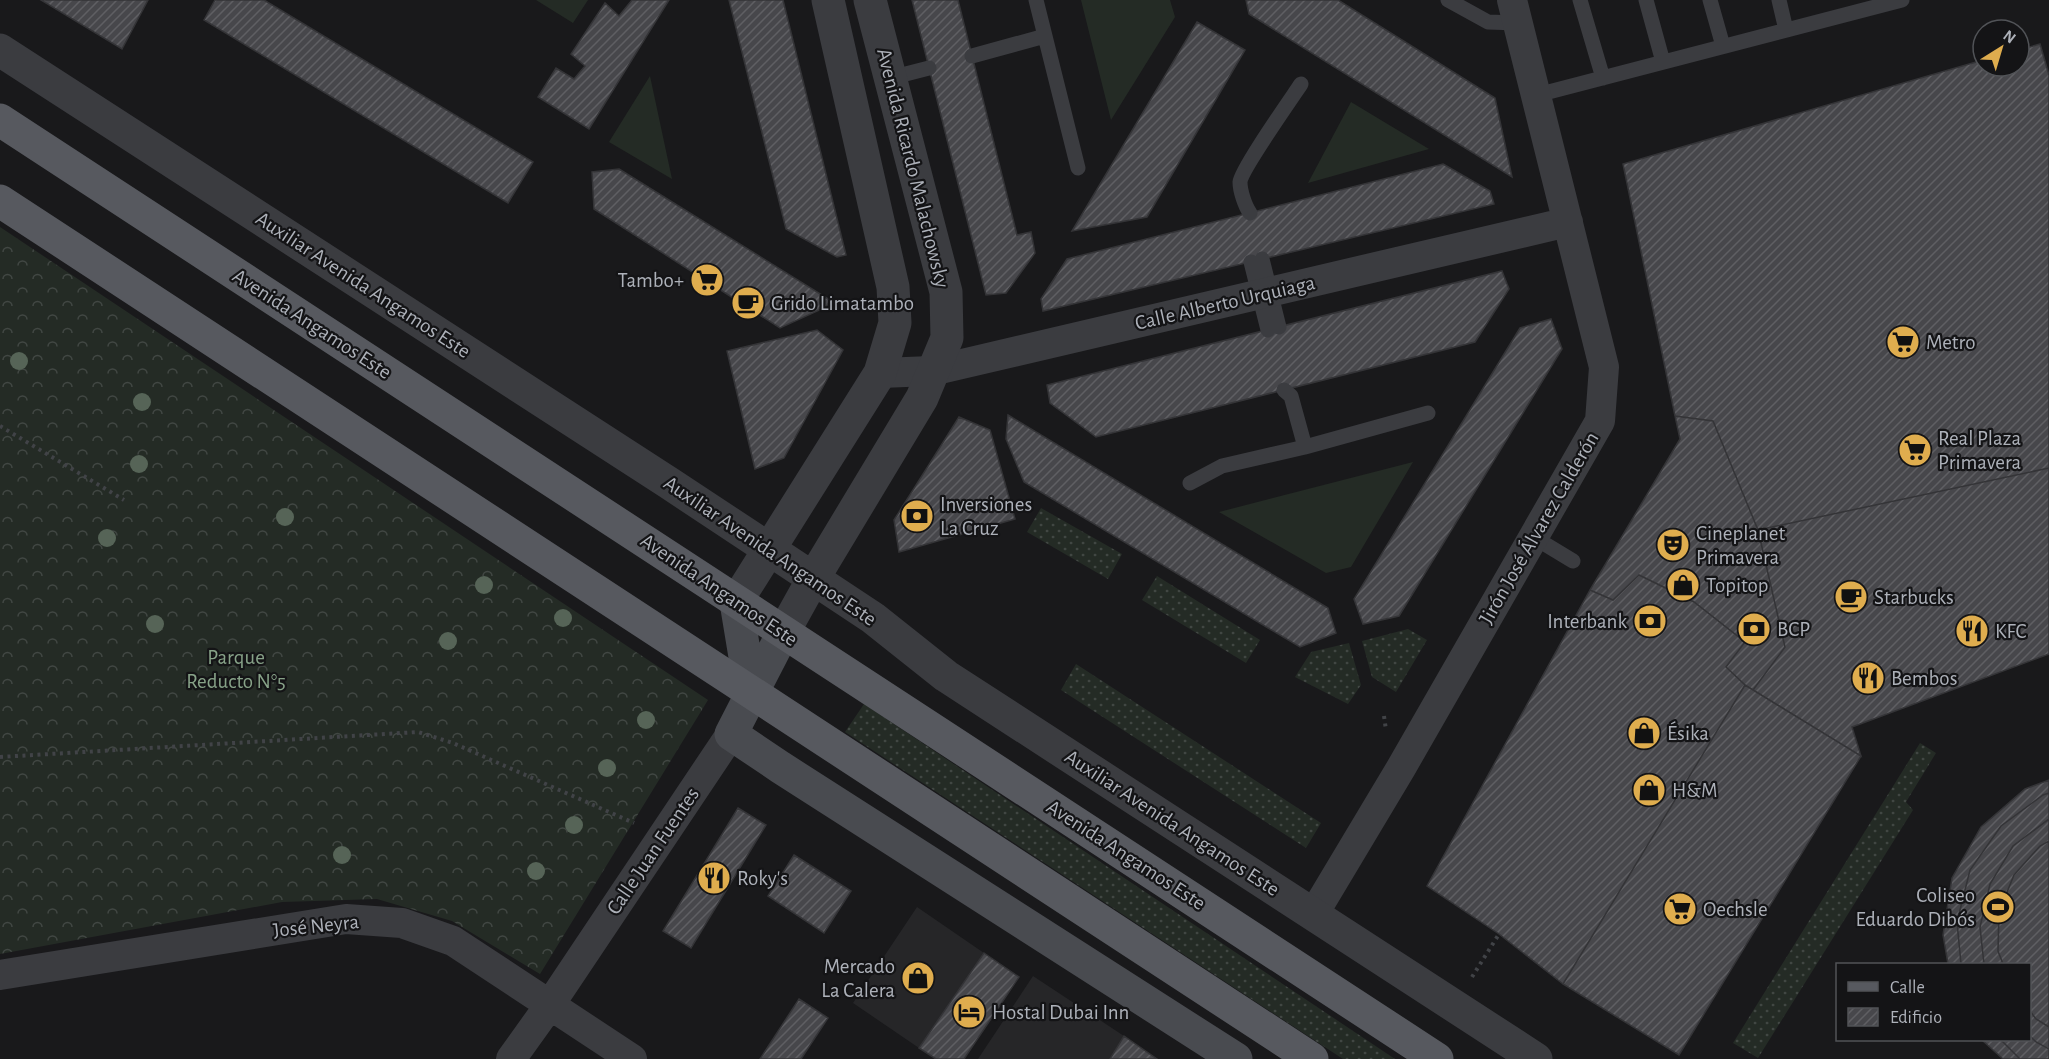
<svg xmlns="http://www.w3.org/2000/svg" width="2049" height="1059" viewBox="0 0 2049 1059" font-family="'Alegreya Sans',sans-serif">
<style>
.built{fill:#262628}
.grass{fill:url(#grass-dots)}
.forest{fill:url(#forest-crowns)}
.garden{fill:#242b25}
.building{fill:url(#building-hatch);stroke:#343437;stroke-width:1.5}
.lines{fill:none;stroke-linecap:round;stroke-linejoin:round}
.path{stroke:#414347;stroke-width:4;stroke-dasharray:3 4.5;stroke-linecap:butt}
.service{stroke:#3b3c40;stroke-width:15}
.minor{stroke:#3b3c40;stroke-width:30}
.tertiary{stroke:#3b3c40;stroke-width:33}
.secondary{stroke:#494b50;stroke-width:33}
.primary{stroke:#57595f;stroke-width:33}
.tree{fill:#566457}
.labels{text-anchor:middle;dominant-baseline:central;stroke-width:4.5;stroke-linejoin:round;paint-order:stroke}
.street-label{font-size:21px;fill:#adb1b9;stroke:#141416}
.poi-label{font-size:21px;fill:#adb1b9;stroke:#141416;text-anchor:start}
.park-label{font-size:21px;fill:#87a288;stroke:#141416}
</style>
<defs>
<pattern id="grass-dots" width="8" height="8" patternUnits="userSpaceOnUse" patternTransform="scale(1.5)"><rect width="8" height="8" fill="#242b25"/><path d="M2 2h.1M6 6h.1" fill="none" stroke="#414743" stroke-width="1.8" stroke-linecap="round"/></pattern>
<pattern id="forest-crowns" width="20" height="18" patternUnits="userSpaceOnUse" patternTransform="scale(1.5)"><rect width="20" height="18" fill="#242b25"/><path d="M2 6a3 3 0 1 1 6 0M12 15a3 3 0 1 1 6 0" fill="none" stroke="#414743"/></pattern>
<pattern id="building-hatch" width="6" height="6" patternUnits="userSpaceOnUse" patternTransform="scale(1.5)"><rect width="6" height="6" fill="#47474b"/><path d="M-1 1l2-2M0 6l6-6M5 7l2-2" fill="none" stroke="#5f5f63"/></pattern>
</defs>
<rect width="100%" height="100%" fill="#19191b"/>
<!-- built -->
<path class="built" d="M917,907L984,953L919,1048L853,1003Z
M1033,976L1124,1036L1110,1059H978Z"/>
<!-- grass -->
<path class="grass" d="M1041,508L1122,554L1108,579L1027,532Z
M1157,576L1260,640L1246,663L1142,600Z
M1408,629L1427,640L1396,692L1372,677L1362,641Z
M1349,643L1361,685L1348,704L1295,677L1311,652Z
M1076,664L1321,823L1306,848L1061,690Z
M864,704L1395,1059H1343L845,732Z
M1920,743L1936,753L1906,802L1913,810L1758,1058L1733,1043Z"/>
<!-- forest -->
<path class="forest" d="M0,227L708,700L540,974L452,921L377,899L282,902L0,954Z"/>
<!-- garden -->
<path class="garden" d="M536,0H588L573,23Z
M1081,0H1170L1175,17L1111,120Z
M650,76L672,179L609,142Z
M1351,102L1429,149L1308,183Z
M1413,462L1351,567L1326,573L1219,512Z"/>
<!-- building -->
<path class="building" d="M41,0H148L122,49Z
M215,0H264L533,162L508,203L204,20Z
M632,0H669L589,129L538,97L556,68L574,79L585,66L571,54L605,3L619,16Z
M729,0H783L846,255L837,257L786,229Z
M912,0H958L1017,235L1031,232L1035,253L1006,293L986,295Z
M1246,0H1338L1495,98L1512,177L1249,14Z
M1197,22L1245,50L1147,217L1072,231Z
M2040,44L2049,75V468L1758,530L1713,421L1675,416L1623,164L1983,60V66H2019V50Z
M1443,164L1490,191L1494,204L1043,311L1041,299L1067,259Z
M619,169L830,300L826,307L780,328L594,209L592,172Z
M1502,271L1509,289L1475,342L1096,437L1050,403L1047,385Z
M1551,319L1562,349L1399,616L1363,624L1354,599L1520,328Z
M817,330L843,350L784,458L755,469L727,351Z
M1008,415L1328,608L1336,633L1300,647L1024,482L1006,439Z
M1675,416L1713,421L1758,530L1785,647L1753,690L1745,685L1726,667L1745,642L1694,602L1639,575L1613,600L1590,590L1680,439Z
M959,417L990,430L1015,519L899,552L894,520Z
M2049,468V654L1852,727L1861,756L1753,690L1785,647L1758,530Z
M1639,575L1694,602L1745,642L1726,667L1745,685L1563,984L1499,934L1427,886L1590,590L1613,600Z
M1745,685L1861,756L1679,1055L1563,984Z
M2049,780V1059H2003L1982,1040H2030V964H1948L1943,935L1952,878L1981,827L2025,789Z
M2049,793V1059H2020L2001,1040H2030V964H1961L1957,922L1970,870L2001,826L2043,795Z
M738,808L766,825L691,948L663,931Z
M2049,819V1049L2036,1042L2030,1036V964H1984L1980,927L1990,884L2013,846Z
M2049,841V1027L2036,1019L2030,1011V964H2003L1998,951L1999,912L2014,875L2040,846Z
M794,855L851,891L824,933L768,896Z
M984,953L1019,977L964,1059H936L919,1048Z
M799,999L828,1018L801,1059H760Z
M1124,1036L1157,1059H1110Z"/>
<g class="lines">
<!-- path -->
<path class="path" d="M0,426L124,500
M1384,716L1386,730
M0,757L418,732L453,743L634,823
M1472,977L1499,934"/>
<!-- service -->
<path class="service" d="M1036,0L1078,168
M1448,0L1488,22L1518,23
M1580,0L1603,78
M1646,0L1663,62
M1710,0L1723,46
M1779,0L1786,30
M972,56L1045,36
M890,78L929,68
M1537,95L1902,0
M1250,213C1245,206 1240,191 1240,182C1241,170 1291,99 1301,84
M1262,259L1279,327
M1251,262L1268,330
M1284,390L1291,396L1305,447
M1190,483L1222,466L1305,447L1428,413
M1535,538L1573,561"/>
<!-- minor -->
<path class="minor" d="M880,373L932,371L1568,222
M1313,915L1401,768L1600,421L1604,367L1512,0
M0,975L346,919L402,923L453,941L632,1059
M511,1059L549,1006L731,734"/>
<!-- tertiary -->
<path class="tertiary" d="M0,50L669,483L873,618L946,676L1536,1059
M736,602L880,373L895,323L893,287L828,0
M783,633L813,579L922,398L947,338L946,292L870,0"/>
<!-- secondary -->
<path class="secondary" d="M736,602L751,693
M783,633L731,734L780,767L1236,1059"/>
<!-- primary -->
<path class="primary" d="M0,120L1437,1059
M0,201L1312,1059"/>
</g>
<!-- trees -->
<g class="tree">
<circle cx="19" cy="361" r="9"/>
<circle cx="142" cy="402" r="9"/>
<circle cx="139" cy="464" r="9"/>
<circle cx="285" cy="517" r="9"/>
<circle cx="107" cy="538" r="9"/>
<circle cx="484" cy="585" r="9"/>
<circle cx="563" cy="618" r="9"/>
<circle cx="155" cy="624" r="9"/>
<circle cx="448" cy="641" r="9"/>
<circle cx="646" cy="720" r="9"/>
<circle cx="607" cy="768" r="9"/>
<circle cx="574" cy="825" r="9"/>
<circle cx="342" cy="855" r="9"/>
<circle cx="536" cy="871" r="9"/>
</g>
<!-- icons -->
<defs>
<symbol id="supermarket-disc" viewBox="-11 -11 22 22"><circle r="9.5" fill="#dfad4e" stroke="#141416"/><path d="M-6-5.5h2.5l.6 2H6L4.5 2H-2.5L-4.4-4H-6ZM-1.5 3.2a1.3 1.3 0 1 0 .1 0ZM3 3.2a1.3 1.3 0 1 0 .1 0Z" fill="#111"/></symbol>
<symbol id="cafe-disc" viewBox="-11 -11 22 22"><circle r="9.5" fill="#dfad4e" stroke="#141416"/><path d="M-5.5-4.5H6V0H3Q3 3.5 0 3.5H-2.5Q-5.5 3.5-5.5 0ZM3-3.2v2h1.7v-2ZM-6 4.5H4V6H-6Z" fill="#111"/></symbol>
<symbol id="bank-disc" viewBox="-11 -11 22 22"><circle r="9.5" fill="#dfad4e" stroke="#141416"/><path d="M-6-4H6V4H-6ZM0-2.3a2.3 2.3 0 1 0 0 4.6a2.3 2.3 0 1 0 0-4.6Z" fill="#111"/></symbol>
<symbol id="theatre-disc" viewBox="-11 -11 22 22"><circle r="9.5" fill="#dfad4e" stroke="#141416"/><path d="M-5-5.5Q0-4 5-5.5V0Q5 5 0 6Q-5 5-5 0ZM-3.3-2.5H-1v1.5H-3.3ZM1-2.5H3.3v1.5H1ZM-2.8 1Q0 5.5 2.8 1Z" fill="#111"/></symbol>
<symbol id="shop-disc" viewBox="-11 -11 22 22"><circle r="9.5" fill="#dfad4e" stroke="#141416"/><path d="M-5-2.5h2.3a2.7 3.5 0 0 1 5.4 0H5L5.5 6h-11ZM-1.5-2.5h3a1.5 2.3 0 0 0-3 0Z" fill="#111"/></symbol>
<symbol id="restaurant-disc" viewBox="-11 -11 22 22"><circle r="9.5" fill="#dfad4e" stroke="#141416"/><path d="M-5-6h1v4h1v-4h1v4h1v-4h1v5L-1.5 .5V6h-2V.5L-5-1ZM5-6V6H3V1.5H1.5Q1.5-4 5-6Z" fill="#111"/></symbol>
<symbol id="stadium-disc" viewBox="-11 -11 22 22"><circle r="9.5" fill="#dfad4e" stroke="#141416"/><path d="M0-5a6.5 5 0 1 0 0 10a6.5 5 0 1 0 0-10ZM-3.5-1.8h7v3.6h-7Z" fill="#111"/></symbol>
<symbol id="hotel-disc" viewBox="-11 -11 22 22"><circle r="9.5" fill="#dfad4e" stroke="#141416"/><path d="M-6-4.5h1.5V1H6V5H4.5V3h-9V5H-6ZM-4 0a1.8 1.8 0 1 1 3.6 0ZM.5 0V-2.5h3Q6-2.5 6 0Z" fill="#111"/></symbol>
</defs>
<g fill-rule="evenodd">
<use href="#supermarket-disc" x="688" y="261" width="38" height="38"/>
<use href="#cafe-disc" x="729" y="284" width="38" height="38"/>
<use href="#supermarket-disc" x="1884" y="323" width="38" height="38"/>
<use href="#supermarket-disc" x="1896" y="431" width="38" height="38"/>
<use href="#bank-disc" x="898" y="497" width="38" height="38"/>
<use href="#theatre-disc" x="1654" y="526" width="38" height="38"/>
<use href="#shop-disc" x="1664" y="566" width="38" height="38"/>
<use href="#cafe-disc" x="1832" y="578" width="38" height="38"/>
<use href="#bank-disc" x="1631" y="602" width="38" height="38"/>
<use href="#bank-disc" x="1735" y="610" width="38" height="38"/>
<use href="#restaurant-disc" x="1953" y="612" width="38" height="38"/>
<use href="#restaurant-disc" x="1849" y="659" width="38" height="38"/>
<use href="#shop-disc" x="1625" y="714" width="38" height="38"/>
<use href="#shop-disc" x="1630" y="771" width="38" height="38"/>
<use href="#restaurant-disc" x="695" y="859" width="38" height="38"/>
<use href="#stadium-disc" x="1979" y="888" width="38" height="38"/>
<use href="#supermarket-disc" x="1661" y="890" width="38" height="38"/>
<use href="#shop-disc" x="899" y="959" width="38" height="38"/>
<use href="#hotel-disc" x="950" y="993" width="38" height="38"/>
</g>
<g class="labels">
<!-- street labels -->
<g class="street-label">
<text transform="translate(913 168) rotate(76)">Avenida Ricardo Malachowsky</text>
<text transform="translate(363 285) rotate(33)">Auxiliar Avenida Angamos Este</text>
<text transform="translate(1225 303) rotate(-13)">Calle Alberto Urquiaga</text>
<text transform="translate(312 324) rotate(33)">Avenida Angamos Este</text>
<text transform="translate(1539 528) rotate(-60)">Jirón José Álvarez Calderón</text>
<text transform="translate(770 551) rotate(34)">Auxiliar Avenida Angamos Este</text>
<text transform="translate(719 590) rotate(34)">Avenida Angamos Este</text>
<text transform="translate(1172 823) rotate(33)">Auxiliar Avenida Angamos Este</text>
<text transform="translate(653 851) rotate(-56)">Calle Juan Fuentes</text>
<text transform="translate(1126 855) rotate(33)">Avenida Angamos Este</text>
<text transform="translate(316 926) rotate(-6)">José Neyra</text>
</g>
<!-- poi labels -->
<g class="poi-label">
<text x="684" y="280" text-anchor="end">Tambo+</text>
<text x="771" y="303">Grido Limatambo</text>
<text x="1926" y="342">Metro</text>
<text x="1938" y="438">Real Plaza<tspan x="1938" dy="24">Primavera</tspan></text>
<text x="940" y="504">Inversiones<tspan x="940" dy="24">La Cruz</tspan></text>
<text x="1696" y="533">Cineplanet<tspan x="1696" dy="24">Primavera</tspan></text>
<text x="1706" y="585">Topitop</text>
<text x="1874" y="597">Starbucks</text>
<text x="1627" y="621" text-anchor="end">Interbank</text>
<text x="1777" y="629">BCP</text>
<text x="1995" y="631">KFC</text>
<text x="1891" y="678">Bembos</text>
<text x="1667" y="733">Ésika</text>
<text x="1672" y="790">H&amp;M</text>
<text x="737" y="878">Roky's</text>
<text x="1975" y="895" text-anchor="end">Coliseo<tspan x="1975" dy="24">Eduardo Dibós</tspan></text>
<text x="1703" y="909">Oechsle</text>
<text x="895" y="966" text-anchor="end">Mercado<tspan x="895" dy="24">La Calera</tspan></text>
<text x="992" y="1012">Hostal Dubai Inn</text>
</g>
<!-- park labels -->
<g class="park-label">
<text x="236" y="657">Parque<tspan x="236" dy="24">Reducto N°5</tspan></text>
</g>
</g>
<!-- legend -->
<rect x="1836" y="963" width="195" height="78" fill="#141416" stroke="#515357" stroke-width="1.5"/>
<rect x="1848" y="982" width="30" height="9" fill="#57595f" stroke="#515357" stroke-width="1.5"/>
<text x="1890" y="993" font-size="18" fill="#adb1b9">Calle</text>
<rect x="1848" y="1008" width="30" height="18" fill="url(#building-hatch)" stroke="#515357" stroke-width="1.5"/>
<text x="1890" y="1023" font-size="18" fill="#adb1b9">Edificio</text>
<!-- north arrow -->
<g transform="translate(2001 48) rotate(37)"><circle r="28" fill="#141416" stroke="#515357" stroke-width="1.5"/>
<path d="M0-4.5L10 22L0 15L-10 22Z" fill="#dfad4e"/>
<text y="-9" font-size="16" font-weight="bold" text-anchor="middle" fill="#adb1b9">N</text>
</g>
</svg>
